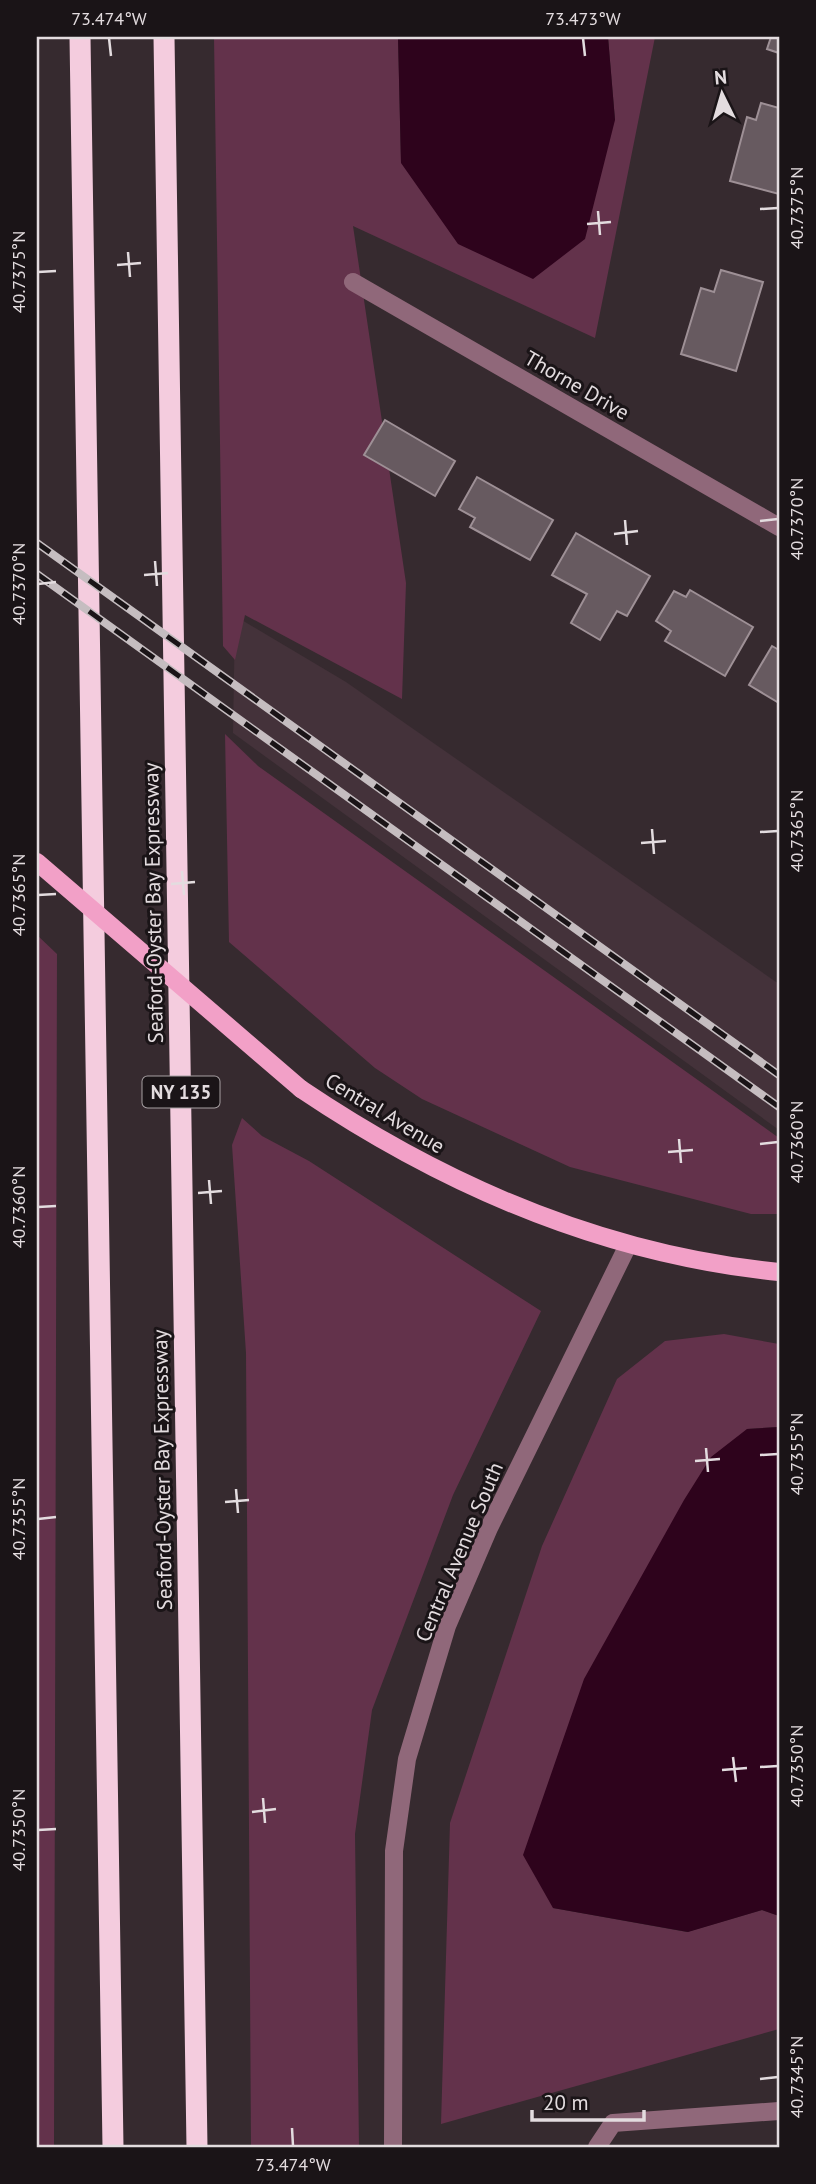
<svg xmlns="http://www.w3.org/2000/svg" width="816" height="2184" viewBox="0 0 816 2184" font-family="'PT Sans',sans-serif">
<style>
.built{fill:#44323a}
.green{fill:#63324b}
.water{fill:#2e031c}
.building{fill:#675a60;stroke:#9e9096;stroke-width:2}
.lines{fill:none;stroke-linecap:round;stroke-linejoin:round}
.minor{stroke:#90687a;stroke-width:18}
.major{stroke:#f2a0c7;stroke-width:18}
.highway{stroke:#f4ccde;stroke-width:21}
.rail-casing{stroke:#c5bdc0;stroke-width:8}
.rail{stroke:#1a1417;stroke-width:5;stroke-dasharray:16;stroke-linecap:butt}
.major-bridge{stroke:#f2a0c7;stroke-width:18}
.ticks{fill:none;stroke:#e3dcdf;stroke-width:2.5}
.labels{text-anchor:middle;dominant-baseline:central;stroke-width:6;stroke-linejoin:round;paint-order:stroke}
.shield{fill:#1a1417;stroke:#a7a0a3;stroke-width:2}
.shield-label{font-size:19px;font-weight:bold;fill:#e3dcdf}
.street-label{font-size:21px;fill:#e3dcdf;stroke:#1a1417}
.neatline{fill:none;stroke:#e3dcdf;stroke-width:2.5}
.ticks-label{font-size:18px;text-anchor:middle;fill:#e3dcdf}
</style>
<rect width="100%" height="100%" fill="#362a2f"/>
<!-- built -->
<path class="built" d="M235,616L346,682L779,984V1130L233,733Z"/>
<!-- green -->
<path class="green" d="M214,37H398L401,163L615,120L608,37H655L595,338L353,226L406,583L402,699L245,615L235,660L223,646Z
M225,734L258,766L779,1138V1214H751L570,1167L422,1099L375,1068L229,942Z
M37,935L57,954L54,2147H37Z
M242,1118L262,1136L309,1161L541,1311L453,1495L372,1710L355,1834L359,2147H251L246,1353L232,1145Z
M724,1334L779,1344V1427L747,1429L553,1908L687,1932L762,1910L779,1916V2029L441,2124L450,1823L542,1546L617,1379L665,1341Z"/>
<!-- water -->
<path class="water" d="M398,37H608L615,120L585,239L533,279L458,244L401,163Z
M779,1427V1916L762,1910L688,1932L553,1908L523,1855L584,1679L684,1500L711,1457L747,1429Z"/>
<!-- building -->
<path class="building" d="M771,37H779V53L767,49Z
M761,103L779,108V194L730,181L747,117L756,120Z
M721,270L763,282L736,371L681,354L701,288L714,292Z
M385,420L455,461L435,496L364,455Z
M477,477L553,520L530,560L470,527L475,518L459,509Z
M576,533L650,576L627,616L617,611L600,640L571,623L587,594L552,575Z
M690,590L753,627L725,676L665,641L671,631L656,621L674,591L686,597Z
M772,646L779,650V703L749,685Z"/>
<g class="lines">
<!-- minor -->
<path class="minor" d="M353,282L779,527
M393,2147L394,1851L407,1759L447,1626L489,1528L628,1245
M597,2147L613,2123L779,2111"/>
<!-- major -->
<path class="major" d="M301,1089C445,1186 605,1255 779,1272"/>
<!-- highway -->
<path class="highway" d="M80,37L113,2147
M164,37L197,2147"/>
<defs>
<path id="rail" d="M37,543L779,1075
M37,574L779,1107"/>
</defs>
<!-- rail casing -->
<use href="#rail" class="rail-casing"/>
<!-- rail -->
<use href="#rail" class="rail"/>
<!-- major-bridge -->
<path class="major-bridge" d="M37,862L301,1089"/>
</g>
<!-- ticks -->
<path class="ticks" d="M109,38L111,56M583,38L585,56M760,209L778,208M598,211L600,235M587,224L611,222M128,252L130,277M117,265L141,263M38,272L56,271M625,520L627,545M760,521L778,519M614,534L638,531M155,561L157,586M144,575L168,573M38,584L56,582M652,829L654,854M760,832L778,831M641,843L666,841M182,871L184,895M171,884L195,882M38,895L56,894M679,1139L681,1163M760,1144L778,1142M668,1152L693,1150M209,1180L211,1204M198,1193L222,1191M38,1207L56,1206M706,1448L708,1472M760,1455L778,1454M695,1461L720,1459M236,1489L238,1513M225,1502L249,1500M38,1519L56,1517M733,1757L736,1782M760,1767L778,1766M722,1770L747,1768M263,1798L265,1823M252,1812L276,1809M38,1830L56,1829M760,2079L778,2077M292,2128L293,2146"/>
<g class="labels">
<!-- shield labels -->
<rect class="shield" x="142.5" y="1076.5" width="77" height="31" rx="5"/>
<g class="shield-label">
<text x="181" y="1092">NY 135</text>
</g>
<!-- street labels -->
<g class="street-label">
<text transform="translate(577 385) rotate(30)">Thorne Drive</text>
<text transform="translate(153 903) rotate(-91)">Seaford-Oyster Bay Expressway</text>
<text transform="translate(385 1113) rotate(31)">Central Avenue</text>
<text transform="translate(162 1470) rotate(-91)">Seaford-Oyster Bay Expressway</text>
<text transform="translate(459 1552) rotate(-67)">Central Avenue South</text>
</g>
</g>
<!-- border -->
<rect width="816" height="2184" fill="none" stroke="#1a1417" stroke-width="77"/>
<!-- north arrow -->
<g transform="translate(722 94) rotate(355)" stroke="#1a1417" stroke-width="5" paint-order="stroke">
<path d="M0-5L12 26L0 18L-12 26Z" fill="#e3dcdf"/>
<text y="-10" font-size="19" font-weight="bold" text-anchor="middle" fill="#e3dcdf">N</text>
</g>
<!-- scale -->
<path d="M532 2110v10h112v-10" fill="none" stroke="#e3dcdf" stroke-width="3.5"/>
<text x="543" y="2110" font-size="21" fill="#e3dcdf" stroke="#1a1417" stroke-width="5" paint-order="stroke">20 m</text>
<rect x="38" y="38" width="740" height="2108" class="neatline"/>
<g class="ticks-label">
<text x="109" y="25">73.474°W</text>
<text x="583" y="25">73.473°W</text>
<text transform="translate(797 208) rotate(-90)" y="6">40.7375°N</text>
<text transform="translate(19 272) rotate(-90)" y="6">40.7375°N</text>
<text transform="translate(797 519) rotate(-90)" y="6">40.7370°N</text>
<text transform="translate(19 584) rotate(-90)" y="6">40.7370°N</text>
<text transform="translate(797 831) rotate(-90)" y="6">40.7365°N</text>
<text transform="translate(19 895) rotate(-90)" y="6">40.7365°N</text>
<text transform="translate(797 1142) rotate(-90)" y="6">40.7360°N</text>
<text transform="translate(19 1207) rotate(-90)" y="6">40.7360°N</text>
<text transform="translate(797 1454) rotate(-90)" y="6">40.7355°N</text>
<text transform="translate(19 1519) rotate(-90)" y="6">40.7355°N</text>
<text transform="translate(797 1766) rotate(-90)" y="6">40.7350°N</text>
<text transform="translate(19 1830) rotate(-90)" y="6">40.7350°N</text>
<text transform="translate(797 2077) rotate(-90)" y="6">40.7345°N</text>
<text x="293" y="2171">73.474°W</text>
</g>
</svg>
